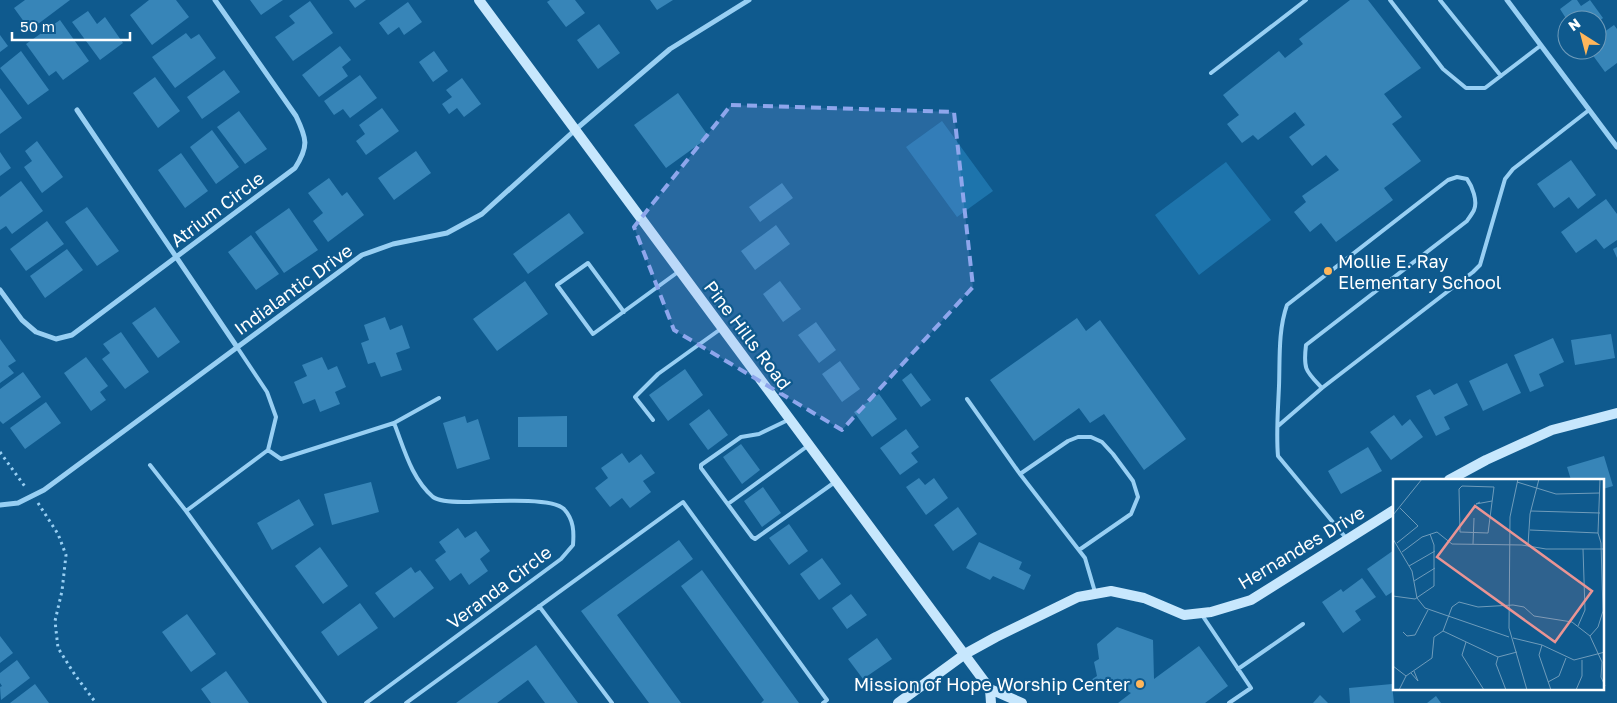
<svg xmlns="http://www.w3.org/2000/svg" width="1617" height="703" viewBox="0 0 1617 703" font-family="'Golos Text',sans-serif">
<style>
.green{fill:#1d74ac}
.building{fill:#3785b8}
.lines{fill:none;stroke-linecap:round;stroke-linejoin:round}
.path{stroke:#98cff3;stroke-width:3;stroke-dasharray:2.5 4;stroke-linecap:butt}
.lane{stroke:#98cff3;stroke-width:4}
.street{stroke:#98cff3;stroke-width:5}
.secondary{stroke:#c7e7fd;stroke-width:10}
.marked{fill:#8ea6ec;fill-opacity:0.2;stroke:#8ea6ec;stroke-width:4;stroke-dasharray:10 6;stroke-linejoin:round}
.poi-dot{fill:#ffb65a;stroke:#0f5a8e;stroke-width:2}
.labels{text-anchor:middle;dominant-baseline:central;stroke-width:4.5;stroke-linejoin:round;paint-order:stroke}
.street-label{font-size:18px;fill:#fff;stroke:#0f5a8e}
.poi-label{font-size:18px;fill:#fff;stroke:#0f5a8e;text-anchor:start}
.inset-road{fill:none;stroke:#6f9cbb;stroke-width:1}
.view{fill:#ea9494;fill-opacity:0.15;stroke:#ea9494;stroke-width:2.5}
.inset-edge{fill:none;stroke:#fff;stroke-width:2.5}
</style>
<rect width="100%" height="100%" fill="#0f5a8e"/>
<!-- green -->
<path class="green" d="M942,121L993,191L957,217L906,147Z
M1226,162L1271,220L1199,275L1155,215Z"/>
<!-- building -->
<path class="building" d="M25,0H70L30,30L14,8Z
M149,0H176L189,17L152,45L130,15Z
M250,0H283L261,15Z
M349,0H366L355,8Z
M550,0H575L585,13L566,27L547,2Z
M650,0H673L657,10Z
M1350,0H1368L1421,68L1384,94L1402,117L1392,124L1421,161L1384,188L1393,200L1336,242L1321,223L1310,232L1294,212L1306,202L1302,196L1339,170L1326,155L1312,166L1289,137L1305,125L1295,112L1258,140L1253,135L1242,143L1227,124L1239,115L1223,95L1279,51L1285,58L1303,44L1299,39Z
M1572,0H1577L1581,6L1590,0L1603,18L1597,23V20H1567L1560,9Z
M310,1L333,33L293,61L275,37L295,23L289,16Z
M408,2L422,22L404,35L399,27L388,35L379,23Z
M88,11L97,24L105,17L123,43L100,60L72,22Z
M60,20L89,61L63,80L56,71L49,76L26,44Z
M599,24L620,53L598,69L577,40Z
M1614,25L1617,29V63L1605,72L1589,50H1597V37Z
M186,33L191,39L199,34L216,58L175,88L152,57Z
M0,35L8,46L0,52Z
M340,46L351,60L342,67L348,76L319,97L302,75Z
M21,51L49,90L28,105L0,68Z
M434,51L448,71L433,82L419,62Z
M224,70L240,92L202,119L187,97Z
M360,75L377,98L350,118L343,109L334,115L324,101Z
M155,77L180,111L158,128L133,93Z
M462,78L481,104L464,117L457,108L449,114L442,104L452,97L446,90Z
M0,88L22,118L0,134Z
M678,93L709,137L666,168L634,125Z
M382,108L399,131L366,155L356,141L365,134L359,125Z
M239,111L267,149L245,164L217,127Z
M212,130L239,167L216,184L190,147Z
M37,141L63,177L42,193L24,167L32,161L25,151Z
M416,151L431,173L394,200L378,178Z
M0,152L11,168L0,176Z
M181,153L208,191L185,208L158,170Z
M1571,160L1596,195L1578,209L1569,197L1554,208L1537,184Z
M329,178L342,196L347,192L364,215L328,242L313,221L323,213L308,193Z
M21,181L43,211L12,234L6,226L0,230V197Z
M782,183L793,198L760,222L749,207Z
M1606,199L1617,214V240L1604,249L1596,239L1576,253L1561,232Z
M87,207L119,251L97,266L65,222Z
M289,208L318,250L284,273L255,232Z
M569,213L584,233L528,274L513,254Z
M47,221L64,244L26,271L10,249Z
M776,225L790,244L755,270L741,251Z
M251,235L279,274L256,290L228,252Z
M1617,247V258L1613,249Z
M67,249L83,270L45,298L30,276Z
M525,281L548,314L497,351L473,319Z
M780,281L801,309L783,322L763,294Z
M155,307L180,342L158,358L132,323Z
M385,317L390,330L402,325L410,348L396,353L402,370L381,377L375,362L368,364L361,343L369,340L364,325Z
M1077,318L1086,331L1100,320L1186,439L1144,470L1104,414L1090,423L1079,408L1034,441L990,380Z
M816,322L836,350L819,363L798,335Z
M121,332L149,372L125,389L102,359L110,353L103,344Z
M1611,334L1615,358L1575,365L1571,340Z
M1553,338L1564,362L1539,374L1544,386L1530,392L1514,355Z
M0,339L16,361L8,366L14,373L0,383Z
M86,357L108,386L100,392L106,400L91,411L64,373Z
M322,357L328,370L337,366L346,387L335,392L340,404L320,412L315,399L303,404L294,382L307,376L302,365Z
M840,361L860,389L842,402L822,374Z
M1507,363L1521,393L1483,411L1469,381Z
M685,369L703,395L668,421L649,395Z
M23,372L41,397L3,424L0,421V389Z
M911,373L931,400L921,407L902,380Z
M1457,383L1468,405L1444,417L1450,429L1436,436L1416,396L1430,389L1434,395Z
M879,394L897,419L872,437L854,412Z
M46,402L61,423L25,449L10,428Z
M709,409L728,435L708,450L689,424Z
M1394,415L1402,426L1410,419L1423,437L1391,460L1370,432Z
M465,416L467,423L478,419L490,459L457,469L443,423Z
M567,416V447H518V417Z
M906,429L919,447L911,453L918,462L900,475L880,448Z
M741,444L760,470L742,484L723,457Z
M1368,447L1382,471L1341,494L1328,471Z
M622,453L629,463L641,454L655,473L643,481L651,492L630,508L622,498L610,507L595,488L608,478L601,468Z
M1604,456L1613,486L1603,489V480H1571L1567,467Z
M919,478L925,485L934,478L948,498L926,515L906,487Z
M371,482L379,512L332,525L324,494Z
M763,487L781,513L762,527L744,501Z
M299,499L314,525L272,550L257,523Z
M958,507L977,534L953,551L934,525Z
M789,524L808,551L789,565L769,538Z
M458,528L465,538L476,531L490,551L480,559L488,571L469,585L461,573L450,581L435,560L446,552L439,542Z
M679,540L693,559L617,615L681,703H649L581,611Z
M979,542L1022,562L1019,569L1031,575L1024,590L993,576L990,580L966,568Z
M320,547L348,586L323,604L295,566Z
M1394,550V591L1386,596L1367,569Z
M822,558L841,584L819,600L800,574Z
M411,567L415,573L420,570L434,588L394,618L375,593Z
M702,570L799,703H761L764,700L681,586Z
M1362,578L1376,597L1355,611L1361,620L1343,633L1322,602L1341,589L1343,592Z
M851,594L867,615L847,629L832,608Z
M360,603L378,628L338,656L321,632Z
M187,614L216,654L191,672L162,632Z
M1117,627L1153,640L1154,679L1199,646L1228,686L1205,703H1118L1131,693L1119,687L1117,691L1103,684L1097,688L1091,680L1097,676L1094,662L1099,659L1097,644Z
M0,636L13,653L0,663Z
M877,638L892,659L863,679L848,659Z
M536,645L578,703H545L528,680L497,703H456Z
M17,660L30,678L1,700L0,687L2,686L0,683V673Z
M226,671L249,703H211L201,689Z
M35,684L49,703H10Z
M1392,684L1394,703H1350L1349,688Z
M1320,695L1328,703H1313Z
M1436,696L1441,703H1427Z"/>
<g class="lines">
<!-- path -->
<path class="path" d="M0,452L26,488
M38,503L58,534L66,555L62,591L55,621L58,648L75,675L96,703"/>
<!-- lane -->
<path class="lane" d="M1390,0L1443,69L1466,88H1485L1540,46
M1440,0L1501,76
M1211,73L1306,0
M624,312L588,263L557,285L593,334L678,272
M237,347L267,392L276,417L268,450L186,511L325,703
M967,399L1020,474
M653,420L635,397L658,374L722,328
M788,420L759,434L741,437L701,465V468L752,537L755,539L835,482
M394,423L439,398
M1278,426L1322,388
M268,450L281,459L394,423C404,448 411,478 433,497C440,502 454,502 463,502C483,502 551,496 564,509C574,520 574,532 573,545L561,559L366,703
M150,465L186,511
M728,504L809,445
M1346,538L1278,456C1276,433 1278,410 1279,386C1280,360 1278,330 1287,305L1448,180L1457,177L1467,179C1472,186 1478,201 1474,210C1472,214 1469,218 1467,221L1306,345C1303,370 1306,371 1322,388L1473,272L1480,265L1505,179L1513,169L1589,110
M1079,550L1131,514L1138,497L1133,481L1113,454L1102,442L1091,437H1078L1068,441L1020,474L1085,558L1095,592
M539,606L612,703
M1202,615L1251,688L1229,703
M1238,669L1303,624
M406,703L683,502L827,700L823,703"/>
<!-- street -->
<path class="street" d="M1507,0L1617,147
M77,110L237,347
M0,290L22,320L36,332L56,339L72,335L295,168C309,146 307,139 296,116L215,0
M0,505L18,503L44,490L362,255L393,244L447,233L482,214L575,130L670,49L749,0"/>
<!-- secondary -->
<path class="secondary" d="M479,0L990,689L1022,703
M1449,480L1486,460L1552,430L1617,413
M990,689L991,703
M898,703L965,654L996,637L1078,597L1111,591L1144,598L1184,615L1211,612L1251,600L1394,510"/>
</g>
<!-- marked area -->
<path class="marked" d="M731,105L954,112L973,287L842,430L674,330L634,227Z"/>
<!-- markers -->
<g class="poi-dot">
<circle cx="1328" cy="271" r="5"/>
<circle cx="1140" cy="684" r="5"/>
</g>
<g class="labels">
<!-- street labels -->
<g class="street-label">
<text transform="translate(217 209) rotate(-37)">Atrium Circle</text>
<text transform="translate(293 289) rotate(-36)">Indialantic Drive</text>
<text transform="translate(748 335) rotate(53)">Pine Hills Road</text>
<text transform="translate(1301 547) rotate(-31)">Hernandes Drive</text>
<text transform="translate(499 587) rotate(-37)">Veranda Circle</text>
</g>
<!-- poi labels -->
<g class="poi-label">
<text x="1338" y="261">Mollie E. Ray<tspan x="1338" dy="21">Elementary School</tspan></text>
<text x="1130" y="684" text-anchor="end">Mission of Hope Worship Center</text>
</g>
</g>
<!-- overview -->
<g transform="translate(1393 479)">
<rect width="211" height="211" fill="#0f5a8e"/>
<path class="inset-road" d="M125,0L117,38L116,149L134,211M124,3L163,15L207,14M69,7L101,8L95,54L67,53L66,10ZM87,23L83,25L99,22M138,32L207,34M0,36L29,0M137,51L205,54M0,60L19,92L24,119L32,129L116,158M4,64L25,47L7,29M80,65L81,39M135,66L137,35L146,0M9,73L29,58L44,53L59,65L129,66L153,70H212M16,87L42,72M21,102L42,89M0,117L22,120L41,107V66L37,55M185,147L192,131L190,70M50,152L105,178L124,173M10,153L14,157L22,156L35,131M197,157L205,148L210,132L208,64L205,54L207,0M120,159L149,166L181,181L212,173M73,163L69,176L91,211M149,166L146,176L158,211M105,178L103,185L113,211M0,187L13,197M18,194L25,202L21,192M155,203L166,197L173,179M6,211L13,197L39,179L41,158L50,152L59,128L66,123L85,128L120,126L131,128L141,137L179,143L197,157L209,183L208,198L212,207M183,211L189,197V181"/>
<path class="view" d="M82,27L199,112L162,163L44,78Z"/>
<rect width="211" height="211" class="inset-edge"/>
</g>
<!-- north arrow -->
<g transform="translate(1582 35) rotate(324)"><circle r="24" fill="#0f5a8e" stroke="#6f9cbb"/>
<path d="M0-4L9 19L0 12L-9 19Z" fill="#ffb65a"/>
<text y="-8" font-size="14" font-weight="bold" text-anchor="middle" fill="#ffffff">N</text>
</g>
<!-- scale -->
<path d="M12 32v8h118v-8" fill="none" stroke="#ffffff" stroke-width="2.5"/>
<text x="20" y="32" font-size="15" fill="#ffffff" stroke="#0f5a8e" stroke-width="4" paint-order="stroke">50 m</text>
</svg>
